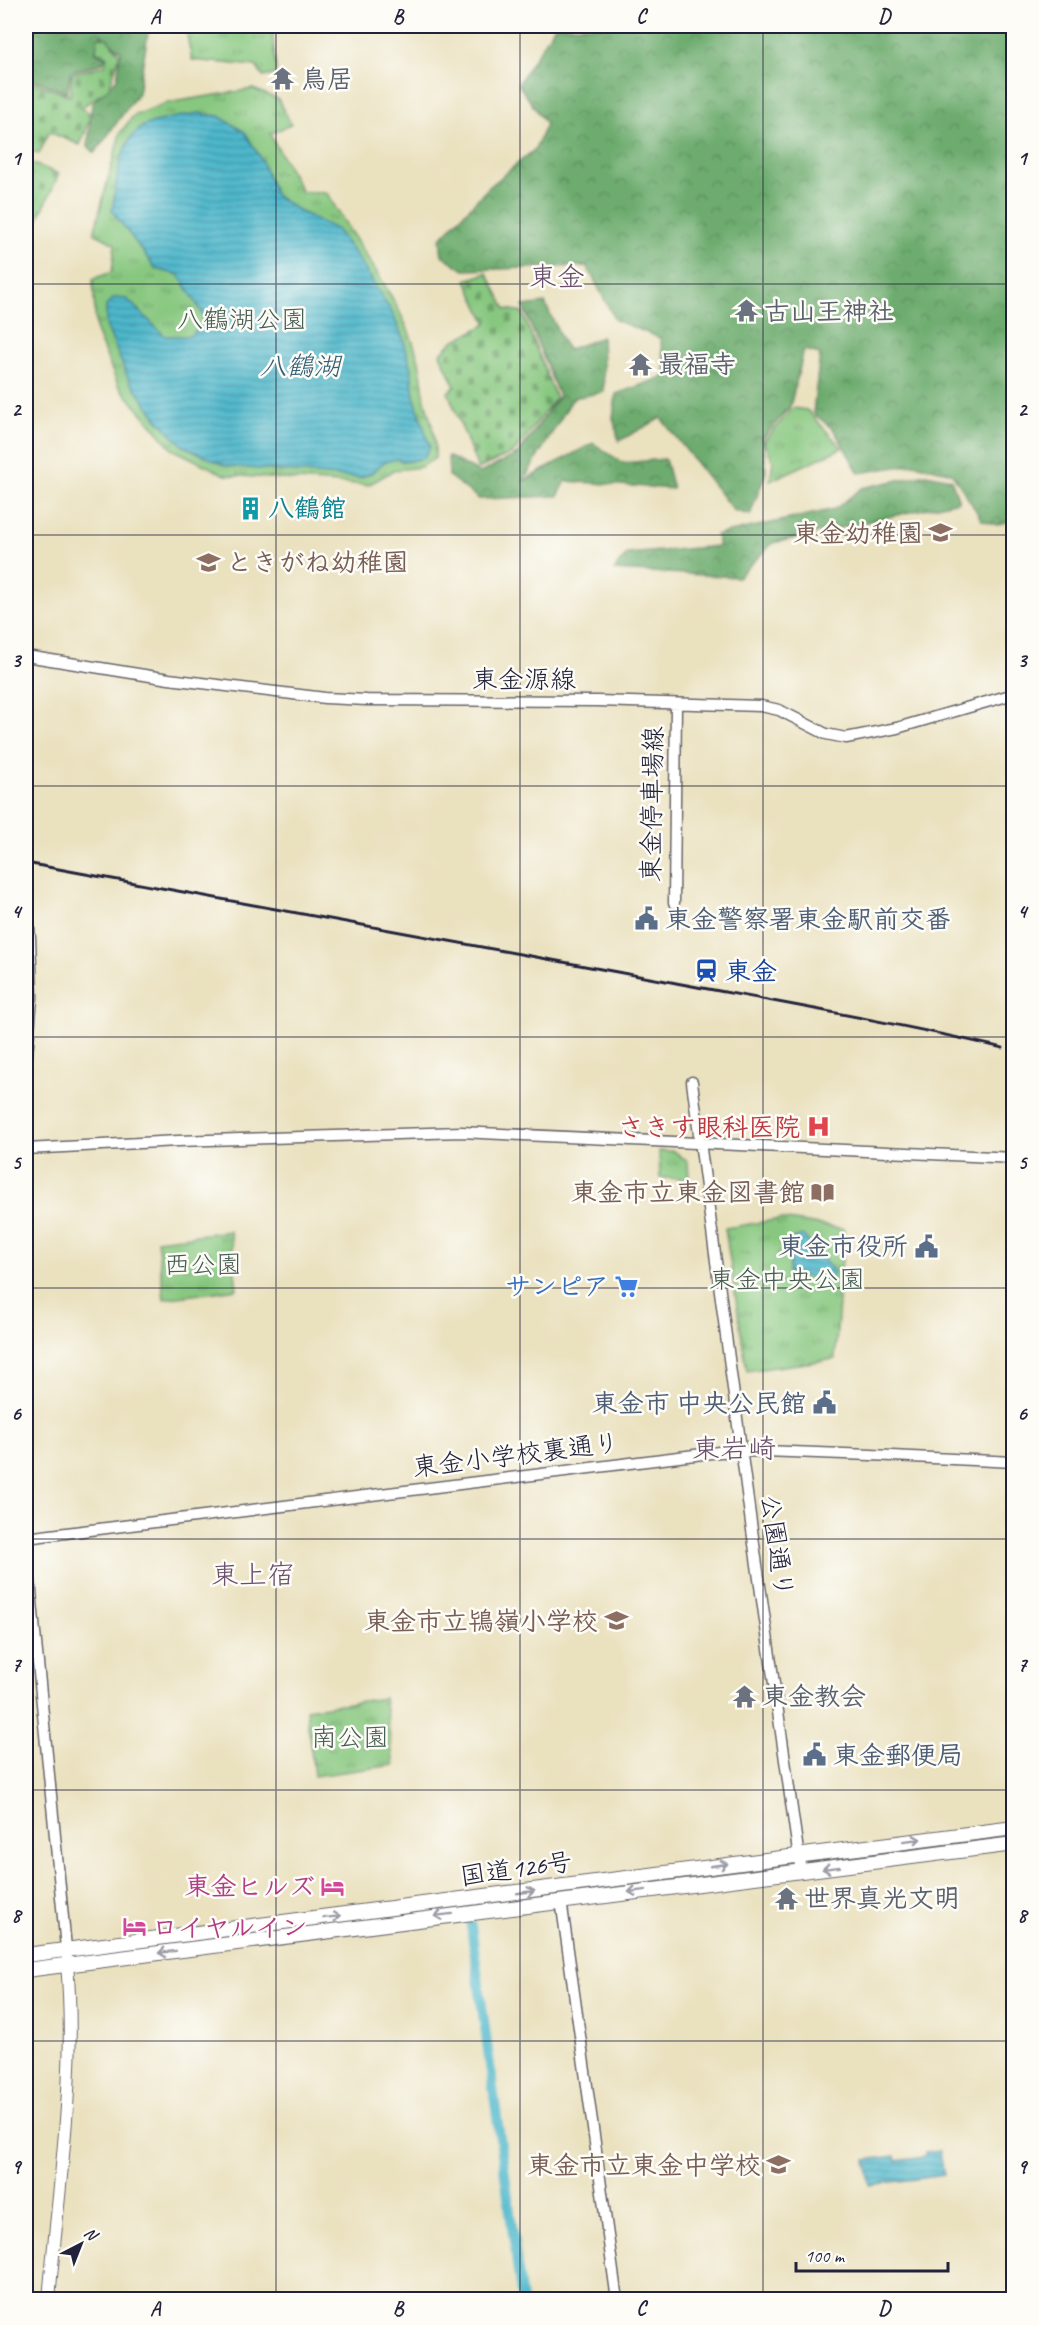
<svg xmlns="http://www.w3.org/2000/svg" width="1039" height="2325" viewBox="0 0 1039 2325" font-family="Caveat,'Klee One',sans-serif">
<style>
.forest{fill:url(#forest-crowns);stroke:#486754;stroke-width:1.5}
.cemetery{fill:url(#cemetery-stones);stroke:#54745d;stroke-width:1.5}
.park{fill:url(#park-tufts);stroke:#54745d;stroke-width:1.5}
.water{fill:url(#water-rules);stroke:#386c83;stroke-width:1.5}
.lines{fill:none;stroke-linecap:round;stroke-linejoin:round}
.canal{stroke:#4db7cb;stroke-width:10}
.secondary-casing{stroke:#686569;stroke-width:13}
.primary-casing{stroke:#686569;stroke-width:14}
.highway-casing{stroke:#686569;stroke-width:16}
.secondary{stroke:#fff;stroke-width:10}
.primary{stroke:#fff;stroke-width:12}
.highway{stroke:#fff;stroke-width:14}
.rail{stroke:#22223b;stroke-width:3}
.oneway{stroke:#9c9ca7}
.grid{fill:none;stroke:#22223b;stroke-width:1.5;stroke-opacity:0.55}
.labels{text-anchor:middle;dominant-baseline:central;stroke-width:5;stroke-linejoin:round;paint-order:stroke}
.worship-label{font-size:26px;font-weight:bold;fill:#5b616d;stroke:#fdfcf7;text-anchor:start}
.park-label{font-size:26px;fill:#455c53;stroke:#fdfcf7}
.culture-label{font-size:26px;font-weight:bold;fill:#0d838f;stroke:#fdfcf7;text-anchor:start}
.education-label{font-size:26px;font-weight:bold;fill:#785e54;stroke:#fdfcf7;text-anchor:end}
.street-label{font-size:26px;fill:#22223b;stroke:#fdfcf7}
.service-label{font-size:26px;font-weight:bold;fill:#4e5e75;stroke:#fdfcf7;text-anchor:start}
.transit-label{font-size:26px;font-weight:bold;fill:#164399;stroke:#fdfcf7;text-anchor:start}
.health-label{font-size:26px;font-weight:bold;fill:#be3a42;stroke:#fdfcf7;text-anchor:end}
.shop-label{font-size:26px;font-weight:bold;fill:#366cbe;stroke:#fdfcf7;text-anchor:end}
.hotel-label{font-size:26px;font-weight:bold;fill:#b23c85;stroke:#fdfcf7;text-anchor:end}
.water-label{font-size:27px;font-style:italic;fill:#335e75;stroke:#fdfcf7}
.quarter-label{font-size:28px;fill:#694f6d;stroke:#fdfcf7}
.neatline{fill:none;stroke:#22223b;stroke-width:2}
.grid-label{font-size:20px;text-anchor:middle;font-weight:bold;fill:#22223b}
</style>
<defs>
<pattern id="forest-crowns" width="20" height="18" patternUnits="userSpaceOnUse" patternTransform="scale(1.5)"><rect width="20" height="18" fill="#6dac6e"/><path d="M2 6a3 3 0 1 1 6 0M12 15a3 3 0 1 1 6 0" fill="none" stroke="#598c5c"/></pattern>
<pattern id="cemetery-stones" width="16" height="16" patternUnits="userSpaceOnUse" patternTransform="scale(1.5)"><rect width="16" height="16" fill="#87c77f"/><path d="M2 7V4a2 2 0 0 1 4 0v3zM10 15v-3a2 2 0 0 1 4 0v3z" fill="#6ea169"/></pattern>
<pattern id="park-tufts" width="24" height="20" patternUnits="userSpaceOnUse" patternTransform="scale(1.5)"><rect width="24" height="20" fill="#87c77f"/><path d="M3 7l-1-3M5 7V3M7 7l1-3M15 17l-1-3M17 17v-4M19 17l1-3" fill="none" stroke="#6ea169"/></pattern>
<pattern id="water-rules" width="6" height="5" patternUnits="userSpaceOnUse" patternTransform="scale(1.5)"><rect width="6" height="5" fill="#4db7cb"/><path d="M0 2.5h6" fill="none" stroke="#4094a6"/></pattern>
</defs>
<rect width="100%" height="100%" fill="#fdfcf7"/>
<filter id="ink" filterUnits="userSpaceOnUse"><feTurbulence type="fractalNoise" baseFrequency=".0167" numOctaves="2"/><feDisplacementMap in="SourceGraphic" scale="12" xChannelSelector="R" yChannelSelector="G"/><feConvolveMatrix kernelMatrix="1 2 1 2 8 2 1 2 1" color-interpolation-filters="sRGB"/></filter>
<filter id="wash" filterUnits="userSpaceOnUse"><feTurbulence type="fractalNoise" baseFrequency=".008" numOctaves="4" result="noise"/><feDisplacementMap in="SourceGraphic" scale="24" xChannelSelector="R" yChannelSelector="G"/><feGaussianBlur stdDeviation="1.35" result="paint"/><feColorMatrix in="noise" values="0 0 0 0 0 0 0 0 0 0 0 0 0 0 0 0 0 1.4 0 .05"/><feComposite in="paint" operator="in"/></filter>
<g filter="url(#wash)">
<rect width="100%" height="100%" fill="#eae1bf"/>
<!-- forest -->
<path class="forest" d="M26,26H147L149,27L138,93L95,153L88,146L92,103L117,79L121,51L101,35L95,52L106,58L102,63L71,72L67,93L26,77Z
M555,26H1013V520L997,525L982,520L952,473L915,464L859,473L834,430L813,413L820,354L804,350L790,407L763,438L766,472L750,515L733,510L661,418L619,441L613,418L616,394L666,376L660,338L615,320L587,266L464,270L442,255L440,239L488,188L535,149L546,124L518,84Z
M545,303L567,350L602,337L604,392L573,398L523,481L593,443L623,463L665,459L673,489L566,481L558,496L479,499L449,476L448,456L480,473L518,454L559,396L523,306Z
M926,474L951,479L959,501L773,543L738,577L614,570L627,554L719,546L716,535L835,509L862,488Z"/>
<!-- cemetery -->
<path class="cemetery" d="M98,37L107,38L120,54L109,88L81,108L92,114L80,145L49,132L39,154L26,149V80L70,96L72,74L105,65L107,57L96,51Z
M26,161L59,174L35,227L26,218Z
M487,273L506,309L522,312L556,398L514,452L478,469L448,392L455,387L440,354L453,341L487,324L466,280Z"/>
<!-- park -->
<path class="park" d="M185,26H272L276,70L274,75L263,77L256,66L192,60Z
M253,89L278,99L291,124L270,134L302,192L327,193C357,246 399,296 417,354C422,369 422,385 425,400C431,421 436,436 435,458L421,467L395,470L368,485L225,475L172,449L118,385L96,331L93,279L112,272L115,244L94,233L120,133L133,116L166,103Z
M793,408L807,410L842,448L770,481L773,461L764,441Z
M659,1151H674L688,1162L689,1179L660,1178Z
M781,1219L844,1229L835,1359L747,1371L725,1228Z
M230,1231L237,1289L164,1299L157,1240Z
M384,1698L394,1765L314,1776L306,1709Z"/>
<!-- water -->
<path class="water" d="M198,113L219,116L245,132L261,159L276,196L301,212L336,229L356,255L393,314L404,341L411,369L414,396L430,447L424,458L405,462L397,459L384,462L373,472L360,478L226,466L183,446L157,419L128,378L106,325V306L114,298L127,299L165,336H190L204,323L201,311L179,275L156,269L112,211C117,184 117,141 144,126C154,120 185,116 198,113Z
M803,1235L834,1272L829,1281L788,1273L794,1238Z
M940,2151L944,2175L870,2185L866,2160L895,2156L896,2161L925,2157V2153Z"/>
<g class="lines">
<!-- canal -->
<path class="canal" d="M471,1926L522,2300"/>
</g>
</g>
<g filter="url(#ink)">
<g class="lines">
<defs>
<path id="secondary" d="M26,656L169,679L325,698L367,700L597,701L761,706L779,710L826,734L846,738L897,728L1014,694
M26,893L30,938L32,997L26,1068
M674,903L676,704
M692,1082L751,1523L801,1872
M26,1149L178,1141L461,1132L1014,1158
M1011,1158L1014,1199
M26,1538L719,1452L764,1451L871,1455L1014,1462
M26,1541L67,1958
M561,1900L617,2300"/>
<path id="primary" d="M49,2300C58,2188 77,2076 67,1964"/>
<path id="highway" d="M26,1955L1014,1828
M26,1970L1014,1844"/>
</defs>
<!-- secondary casing -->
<use href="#secondary" class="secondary-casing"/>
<!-- primary casing -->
<use href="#primary" class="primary-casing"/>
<!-- highway casing -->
<use href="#highway" class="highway-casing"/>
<!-- secondary -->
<use href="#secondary" class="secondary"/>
<!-- primary -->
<use href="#primary" class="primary"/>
<!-- highway -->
<use href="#highway" class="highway"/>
<!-- rail -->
<path class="rail" d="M26,863C235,903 445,940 655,979C771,1001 888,1021 1003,1048"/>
</g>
<!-- one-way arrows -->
<defs><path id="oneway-shaft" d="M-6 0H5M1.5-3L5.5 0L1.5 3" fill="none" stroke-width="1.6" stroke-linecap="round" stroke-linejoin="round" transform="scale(1.5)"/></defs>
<g class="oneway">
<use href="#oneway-shaft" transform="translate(912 1840) rotate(-7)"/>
<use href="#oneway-shaft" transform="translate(719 1865) rotate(-8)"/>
<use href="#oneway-shaft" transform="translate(831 1868) rotate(173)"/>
<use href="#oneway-shaft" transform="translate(637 1891) rotate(173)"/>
<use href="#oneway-shaft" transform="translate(526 1892) rotate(-8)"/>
<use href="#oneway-shaft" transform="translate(443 1915) rotate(173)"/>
<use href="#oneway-shaft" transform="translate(332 1917) rotate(-7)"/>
<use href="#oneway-shaft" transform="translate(167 1952) rotate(173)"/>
</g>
</g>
<!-- grid -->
<path class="grid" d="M276,26V2300M520,26V2300M763,26V2300M26,284H1014M26,535H1014M26,786H1014M26,1037H1014M26,1288H1014M26,1539H1014M26,1790H1014M26,2041H1014"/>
<!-- icons -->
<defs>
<symbol id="temple-bare" viewBox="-9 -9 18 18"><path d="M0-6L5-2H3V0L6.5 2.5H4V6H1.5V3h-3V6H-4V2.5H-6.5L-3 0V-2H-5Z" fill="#6b7280" stroke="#fdfcf7" stroke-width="2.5" paint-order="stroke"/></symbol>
<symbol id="building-bare" viewBox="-9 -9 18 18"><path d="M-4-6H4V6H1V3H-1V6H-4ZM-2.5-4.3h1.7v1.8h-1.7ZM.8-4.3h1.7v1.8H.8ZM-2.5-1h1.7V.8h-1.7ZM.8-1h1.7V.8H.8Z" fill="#0f9aa8" stroke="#fdfcf7" stroke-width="2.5" paint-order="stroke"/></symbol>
<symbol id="school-bare" viewBox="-9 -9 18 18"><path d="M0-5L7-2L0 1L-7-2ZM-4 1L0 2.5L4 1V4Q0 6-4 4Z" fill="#8d6e63" stroke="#fdfcf7" stroke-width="2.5" paint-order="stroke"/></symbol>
<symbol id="civic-bare" viewBox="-9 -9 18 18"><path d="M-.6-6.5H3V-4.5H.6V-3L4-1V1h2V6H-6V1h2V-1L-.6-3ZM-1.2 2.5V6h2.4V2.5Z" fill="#5c6f8a" stroke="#fdfcf7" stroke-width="2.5" paint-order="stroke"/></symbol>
<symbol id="station-bare" viewBox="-9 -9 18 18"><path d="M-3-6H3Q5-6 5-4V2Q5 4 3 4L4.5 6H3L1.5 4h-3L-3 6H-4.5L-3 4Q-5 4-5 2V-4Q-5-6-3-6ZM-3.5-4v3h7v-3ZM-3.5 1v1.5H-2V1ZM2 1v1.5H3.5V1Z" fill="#1a4fb4" stroke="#fdfcf7" stroke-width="2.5" paint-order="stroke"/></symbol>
<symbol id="hospital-bare" viewBox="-9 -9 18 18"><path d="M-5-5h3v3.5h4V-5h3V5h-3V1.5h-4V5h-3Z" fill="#e0444e" stroke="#fdfcf7" stroke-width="2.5" paint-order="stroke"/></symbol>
<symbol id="library-bare" viewBox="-9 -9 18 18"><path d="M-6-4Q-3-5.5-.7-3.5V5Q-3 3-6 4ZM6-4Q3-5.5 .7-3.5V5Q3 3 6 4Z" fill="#8d6e63" stroke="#fdfcf7" stroke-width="2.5" paint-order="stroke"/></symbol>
<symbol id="supermarket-bare" viewBox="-9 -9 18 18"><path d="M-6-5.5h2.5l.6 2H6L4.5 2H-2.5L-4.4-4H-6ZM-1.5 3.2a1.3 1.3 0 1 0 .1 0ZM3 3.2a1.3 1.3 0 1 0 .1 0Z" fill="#3f7fe0" stroke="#fdfcf7" stroke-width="2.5" paint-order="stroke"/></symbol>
<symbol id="hotel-bare" viewBox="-9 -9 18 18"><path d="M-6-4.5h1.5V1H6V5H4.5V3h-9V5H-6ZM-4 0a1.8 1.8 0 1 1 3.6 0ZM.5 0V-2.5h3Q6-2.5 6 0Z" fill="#d1479c" stroke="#fdfcf7" stroke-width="2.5" paint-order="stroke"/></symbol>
</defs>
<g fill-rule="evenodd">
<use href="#temple-bare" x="266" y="62" width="33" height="33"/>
<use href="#temple-bare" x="730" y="294" width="33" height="33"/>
<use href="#temple-bare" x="624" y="348" width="33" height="33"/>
<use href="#building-bare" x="234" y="492" width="33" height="33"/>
<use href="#school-bare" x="924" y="516" width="33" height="33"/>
<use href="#school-bare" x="192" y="546" width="33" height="33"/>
<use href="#civic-bare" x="630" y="902" width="33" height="33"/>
<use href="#station-bare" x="690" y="954" width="33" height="33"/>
<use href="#hospital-bare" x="802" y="1110" width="33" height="33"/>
<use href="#library-bare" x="806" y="1176" width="33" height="33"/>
<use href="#civic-bare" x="910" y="1230" width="33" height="33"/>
<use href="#supermarket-bare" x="610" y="1270" width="33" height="33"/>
<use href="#civic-bare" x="808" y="1386" width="33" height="33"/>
<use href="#school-bare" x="600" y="1604" width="33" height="33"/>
<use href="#temple-bare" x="728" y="1680" width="33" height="33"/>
<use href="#civic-bare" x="798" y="1738" width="33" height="33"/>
<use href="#hotel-bare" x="316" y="1870" width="33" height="33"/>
<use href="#temple-bare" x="770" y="1882" width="33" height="33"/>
<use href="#hotel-bare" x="118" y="1910" width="33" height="33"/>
<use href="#school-bare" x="762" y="2148" width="33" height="33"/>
</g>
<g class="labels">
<!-- worship labels -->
<g class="worship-label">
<text x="301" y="79">鳥居</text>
<text x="764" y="311">古山王神社</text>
<text x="658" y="364">最福寺</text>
<text x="762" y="1696">東金教会</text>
<text x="804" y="1898">世界真光文明</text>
</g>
<!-- park labels -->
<g class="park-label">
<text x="242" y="319">八鶴湖公園</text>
<text x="203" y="1264">西公園</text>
<text x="787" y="1279">東金中央公園</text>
<text x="350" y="1737">南公園</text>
</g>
<!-- culture labels -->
<g class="culture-label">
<text x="268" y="508">八鶴館</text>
</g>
<!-- education labels -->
<g class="education-label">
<text x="923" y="533">東金幼稚園</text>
<text x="226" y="562" text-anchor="start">ときがね幼稚園</text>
<text x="805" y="1192">東金市立東金図書館</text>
<text x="598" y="1621">東金市立鴇嶺小学校</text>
<text x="761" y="2165">東金市立東金中学校</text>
</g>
<!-- street labels -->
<g class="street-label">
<text x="524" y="679">東金源線</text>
<text transform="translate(652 804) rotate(-89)">東金停車場線</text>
<text transform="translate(516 1455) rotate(-7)">東金小学校裏通り</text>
<text transform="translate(777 1546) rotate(82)">公園通り</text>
<text transform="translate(516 1869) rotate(-8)">国道126号</text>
</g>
<!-- service labels -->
<g class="service-label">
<text x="665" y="919">東金警察署東金駅前交番</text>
<text x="908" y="1246" text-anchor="end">東金市役所</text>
<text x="806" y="1403" text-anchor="end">東金市 中央公民館</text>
<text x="833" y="1755">東金郵便局</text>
</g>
<!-- transit labels -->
<g class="transit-label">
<text x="725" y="971">東金</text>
</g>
<!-- health labels -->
<g class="health-label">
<text x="800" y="1127">さきす眼科医院</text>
</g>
<!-- shop labels -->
<g class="shop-label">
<text x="609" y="1286">サンピア</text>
</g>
<!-- hotel labels -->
<g class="hotel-label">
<text x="315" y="1886">東金ヒルズ</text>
<text x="152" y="1927" text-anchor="start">ロイヤルイン</text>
</g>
<!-- water labels -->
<g class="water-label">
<text x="300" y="366">八鶴湖</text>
</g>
<!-- quarter labels -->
<g class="quarter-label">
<text x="557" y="276">東金</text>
<text x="734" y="1448">東岩崎</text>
<text x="253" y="1574">東上宿</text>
</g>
</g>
<!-- margin -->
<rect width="1039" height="2325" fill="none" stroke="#fdfcf7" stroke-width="66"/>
<!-- north arrow -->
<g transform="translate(81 2244) rotate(42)" stroke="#fdfcf7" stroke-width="4.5" paint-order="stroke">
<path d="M0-4.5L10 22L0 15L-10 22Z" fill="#22223b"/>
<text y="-9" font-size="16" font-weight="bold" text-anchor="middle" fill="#22223b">N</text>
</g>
<!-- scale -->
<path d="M796 2262v9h152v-9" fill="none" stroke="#22223b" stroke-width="3"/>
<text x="805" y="2262" font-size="18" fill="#22223b" stroke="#fdfcf7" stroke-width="4.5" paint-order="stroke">100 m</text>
<rect x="33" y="33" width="973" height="2259" class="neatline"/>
<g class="grid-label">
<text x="155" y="23">A</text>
<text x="398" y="23">B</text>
<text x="641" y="23">C</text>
<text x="884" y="23">D</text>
<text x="16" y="165">1</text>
<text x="1022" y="165">1</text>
<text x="16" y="416">2</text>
<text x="1022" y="416">2</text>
<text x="16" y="667">3</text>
<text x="1022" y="667">3</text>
<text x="16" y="918">4</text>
<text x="1022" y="918">4</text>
<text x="16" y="1169">5</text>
<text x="1022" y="1169">5</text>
<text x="16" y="1420">6</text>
<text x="1022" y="1420">6</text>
<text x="16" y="1671">7</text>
<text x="1022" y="1671">7</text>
<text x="16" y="1922">8</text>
<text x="1022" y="1922">8</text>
<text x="16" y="2173">9</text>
<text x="1022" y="2173">9</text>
<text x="155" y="2315">A</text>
<text x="398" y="2315">B</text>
<text x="641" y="2315">C</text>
<text x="884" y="2315">D</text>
</g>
</svg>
